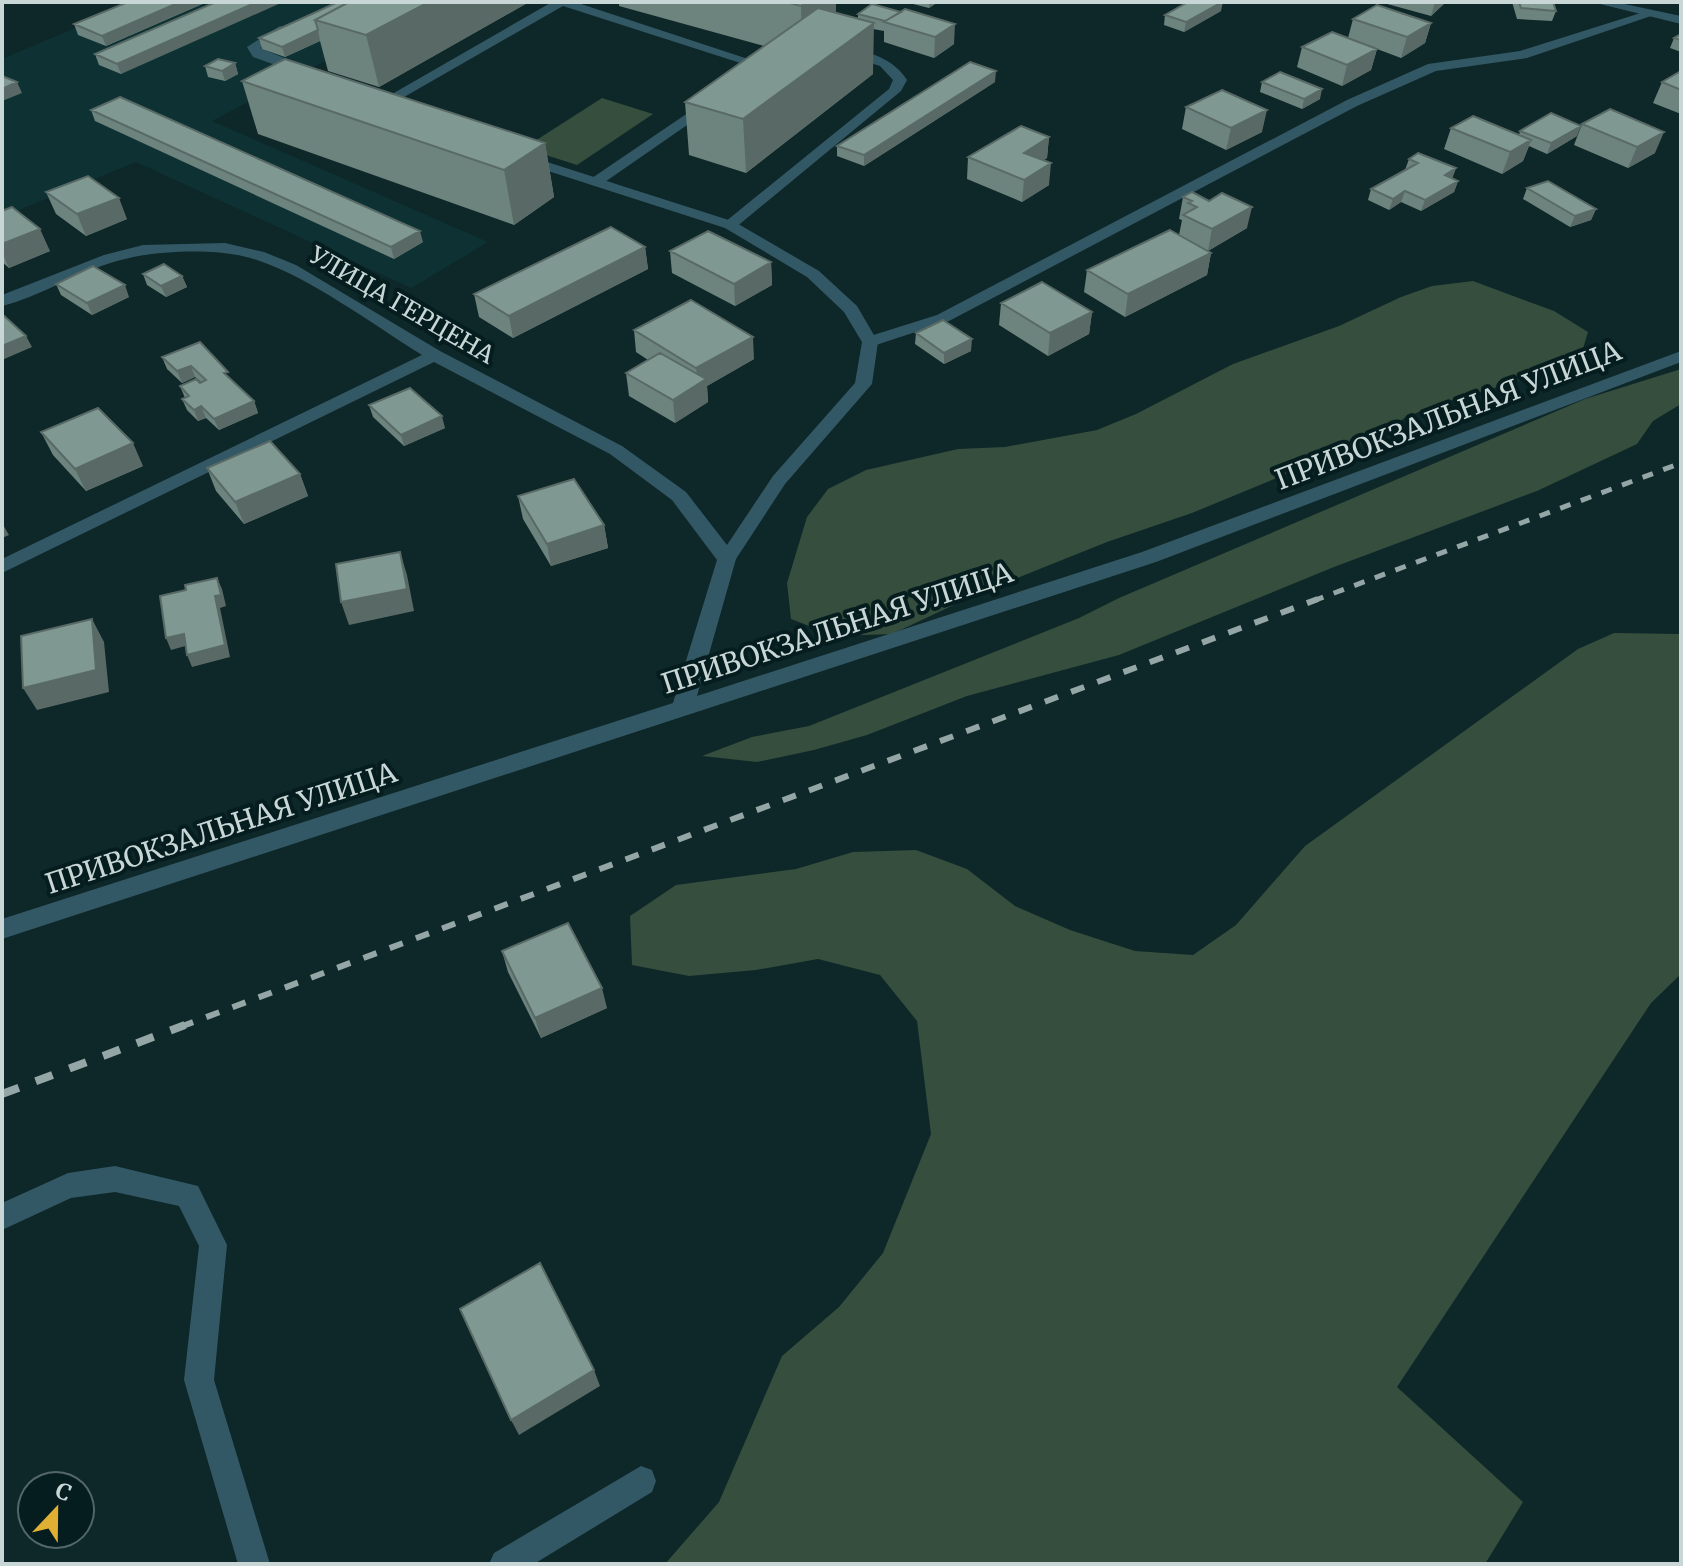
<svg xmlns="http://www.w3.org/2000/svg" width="1683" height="1566" viewBox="0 0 1683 1566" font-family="Merriweather,serif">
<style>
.built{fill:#0e3234}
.green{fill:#354e3d}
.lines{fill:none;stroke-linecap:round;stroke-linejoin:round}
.service{fill:#335865;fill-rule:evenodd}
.minor{fill:#335865;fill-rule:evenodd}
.rail-far2{stroke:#95a6a6;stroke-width:5;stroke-dasharray:11 11;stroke-linecap:butt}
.rail-far1{stroke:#95a6a6;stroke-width:6;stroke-dasharray:14 14;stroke-linecap:butt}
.rail{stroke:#95a6a6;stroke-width:8;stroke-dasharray:18 18;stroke-linecap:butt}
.wall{fill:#6d837d}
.shaded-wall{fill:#596a66}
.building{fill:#7f9891;stroke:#596a66;stroke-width:2}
.labels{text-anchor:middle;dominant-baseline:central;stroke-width:8;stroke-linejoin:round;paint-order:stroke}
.far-street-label{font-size:24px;fill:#c8d6d6;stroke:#051d1e}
.street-label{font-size:28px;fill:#c8d6d6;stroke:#051d1e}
</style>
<rect width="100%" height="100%" fill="#0e2728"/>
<!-- built -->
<path class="built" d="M137,2H436L212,121L488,242L411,288L136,162L2,217V59Z"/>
<!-- green -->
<path class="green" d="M602,98L653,114L577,165L524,148Z
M1473,281L1554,311L1588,332L1581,355L1518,381L1442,403L1406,417L1378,436L1192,513L1107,542L977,594L892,634L835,636L791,619L787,583L807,517L828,489L866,470L958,449L1005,447L1097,430L1136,414L1233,364L1339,326L1401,297L1432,286Z
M1681,369V404L1653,421L1637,444L1537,491L1334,567L1119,655L967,696L867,735L814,750L757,762L702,756L752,737L809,726L1079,618L1119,598L1585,399Z
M1614,633L1681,634V974L1651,1003L1397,1387L1523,1502L1485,1564H665L719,1502L782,1356L839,1307L883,1253L931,1134L917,1021L880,975L818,959L756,970L689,976L632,965L630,916L676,885L796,869L853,852L916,850L967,869L1015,906L1070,930L1135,951L1193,955L1236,925L1305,846L1578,649Z"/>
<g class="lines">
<!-- service -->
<path class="service" d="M552,2H575L772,67L766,73H756V68L563,6L378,112L366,109Z
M1647,11L1657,14L1527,58L1436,71L1357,106L949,321L870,347L862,342L864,338L937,315L1347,100L1428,64L1520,51Z
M280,26L290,29L260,48L301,65L300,79H290L289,70L253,57L247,47Z
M847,47C871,53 893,58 907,80L901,91L735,228H725V222L889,89L893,80L880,66L842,54L841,51Z
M704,102L716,105L602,184H592V178Z
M115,1166L198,1186L227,1245L214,1380L270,1564H238L184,1380L199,1246L179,1206L115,1192L71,1198L2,1230V1203L68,1173Z
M641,1466L652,1470L656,1481L652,1492L534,1564H489L494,1553Z"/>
<!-- minor -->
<path class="minor" d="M1592,2H1615L1681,16V24Z
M522,154L735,222L819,271L857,306L878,342L872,384L785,484L736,559L697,696L1142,552L1681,351V362L1156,562L2,939V919L673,703L717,560L672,500L610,454L434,362L2,573V559L422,355C372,324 311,278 257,260C220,247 154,250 117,261C77,272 42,296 2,306V295L104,255L143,245L225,243L264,252L296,265L440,351L622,446L686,492L727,545L773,476L855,383L862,342L844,312L807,277L725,228L517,161V155Z"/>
<!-- rail-far2 -->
<path class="rail-far2" d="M1313,601L1681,463"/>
<!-- rail-far1 -->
<path class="rail-far1" d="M180,1027L1318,599"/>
<!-- rail -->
<path class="rail" d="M2,1094L185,1025"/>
</g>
<!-- wall -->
<path class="wall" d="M128,2H207L106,46L78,35L74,24Z
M216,2L121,74L99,65L95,54Z
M338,2H529L379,87L328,71L320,41L285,57L262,49L259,38Z
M619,2H836V13L858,18V14L872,4L954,44L934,58L884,42V31L873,29V74L746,173L689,155L685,102L764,46L619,6Z
M905,2H938L929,8Z
M1380,2H1446L1431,16Z
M1512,2H1553L1556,11L1552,21L1517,19Z
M1221,11L1184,32L1164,25L1165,15Z
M1353,19L1431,23L1425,43L1401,58L1377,49L1371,70L1342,86L1297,67L1302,47L1348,38Z
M1681,34V52L1670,48L1674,38Z
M235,63L238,74L225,81L208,77L205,66Z
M1681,71V114L1653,103L1662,82Z
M242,81L545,143L554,197L514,225L258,134Z
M995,82L864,166L837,156V146Z
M1262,82L1320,99L1302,109L1260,92Z
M1186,107L1262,132L1226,150L1182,129Z
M91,110L423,242L394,259L95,121Z
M1582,124L1655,153L1628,168L1574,145Z
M1451,128L1519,135L1520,131L1577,136L1547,154L1529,146L1523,161L1502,174L1444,149Z
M1049,137L1047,158L1043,160L1049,185L1022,202L967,179L968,157Z
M1409,159L1456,168L1452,178L1458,181L1454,192L1421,211L1401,202L1389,210L1368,200L1371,189L1405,170Z
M1527,188L1596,209L1591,220L1570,227L1523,199Z
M46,192L127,219L86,236L56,214Z
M1183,197L1247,228L1208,251L1211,253L1207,275L1125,317L1084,292L1087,270L1179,235L1182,220L1179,219Z
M2,211L50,251L9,268L2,262Z
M645,247L648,269L513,338L479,317L474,294Z
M670,251L771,262L772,285L735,306L672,273Z
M143,274L182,276L187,287L166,297L147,285Z
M56,284L129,297L92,315L61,295Z
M1001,303L1092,312L1089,334L1048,356L999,325Z
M634,330L754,359L707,386L708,402L675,423L629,396L626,373L648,360L636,352Z
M916,333L971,351L944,364L915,344Z
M162,357L231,380L254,401L258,413L219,430L206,418L198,421L187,410L182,399L185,398L180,386L201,382L195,377L182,383L167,369Z
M369,405L445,428L404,446L373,417Z
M41,432L143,466L86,491L53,455Z
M207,468L300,474L308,496L244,524L216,491Z
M518,496L604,525L608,548L551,566L523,519Z
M502,951L607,1008L541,1038L508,972Z"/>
<!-- shaded-wall -->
<path class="shaded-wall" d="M180,2H207L106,46L102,36Z
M257,2H283L121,74L117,64Z
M429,2H529L379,87L366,35Z
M806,2H836V33L802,57L801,6Z
M929,2H938L929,8Z
M1223,2L1221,11L1184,32L1186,22Z
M1435,2H1446L1431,16Z
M874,23L873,74L746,173L743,119Z
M1431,23L1425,43L1401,58L1407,37Z
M955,24L954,44L934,58L935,37Z
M318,30L320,41L285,57L282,47Z
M1377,49L1371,70L1342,86L1347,65Z
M235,63L238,74L225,81L222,71Z
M996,71L995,82L864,166V155Z
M17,82L22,93L2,101V89Z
M1322,89L1320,99L1302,109L1304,99Z
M1267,110L1262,132L1226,150L1231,128Z
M1581,126L1577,136L1547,154L1551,143Z
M1664,132L1655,153L1628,168L1637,147Z
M1049,137L1047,158L1022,174L1024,153Z
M1531,140L1523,161L1502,174L1510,152Z
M545,143L554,197L514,225L504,170Z
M1051,163L1049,185L1022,202L1024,180Z
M1456,168L1452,179L1445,175Z
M1458,181L1454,192L1421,211L1425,200Z
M1405,191L1401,202L1389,210L1393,199Z
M119,198L127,219L86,236L77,214Z
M1252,207L1247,228L1208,251L1212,229Z
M1596,209L1591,220L1570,227L1575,216Z
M40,229L50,251L9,268L2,252V244Z
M420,231L423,242L394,259L391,247Z
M645,247L648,269L513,338L509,316Z
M1211,253L1207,275L1125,317L1128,294Z
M771,262L772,285L735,306L734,284Z
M182,276L187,287L166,297L161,286Z
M125,285L129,297L92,315L87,303Z
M1092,312L1089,334L1048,356L1050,333Z
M26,336L32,347L2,360V346Z
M753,337L754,359L707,386L708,402L675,423L673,400L698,384L696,368Z
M972,339L971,351L944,364V353Z
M191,366L195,377L182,383L177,371Z
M254,401L258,413L219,430L214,419Z
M201,406L206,418L198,421L194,410Z
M442,416L445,428L404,446L401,435Z
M133,443L143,466L86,491L75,469Z
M300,474L308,496L244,524L235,502Z
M2,523L9,535L2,538Z
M604,525L608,548L551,566L547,544Z
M400,552L407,575L414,611L349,625L341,602Z
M217,578L222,589L226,606L220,608L230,657L192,667L187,655Z
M92,619L104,642L109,692L37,710L23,688Z
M184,634L189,645L171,650L166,638Z
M602,988L607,1008L541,1038L535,1018Z
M594,1370L600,1386L519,1435L511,1420Z"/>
<!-- building -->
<path class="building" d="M128,2H180L102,36L74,24Z
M216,2H257L117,64L95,54Z
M338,2H349L315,20L318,30L282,47L259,38Z
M349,2H429L366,35L315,20Z
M786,2H806L801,6Z
M1188,2H1222L1186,22L1165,15Z
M1519,2H1553L1556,11L1521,8Z
M872,4L901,12L885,21L858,14Z
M1377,5L1431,23L1407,37L1353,19Z
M818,8L874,23L743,119L685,102Z
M905,9L955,24L935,37L884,22Z
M1332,32L1377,49L1347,65L1302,47Z
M1681,34V40L1674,38Z
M218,59L235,63L222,71L205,66Z
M285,59L545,143L504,170L242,81Z
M970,62L996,71L864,155L837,146Z
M1681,71V90L1662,82Z
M1280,72L1322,89L1304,99L1262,82Z
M2,76L17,82L2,89Z
M1222,90L1267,110L1231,128L1186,107Z
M120,97L420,231L391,247L91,110Z
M1610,109L1664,132L1637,147L1582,124Z
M1551,113L1581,126L1551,143L1520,131Z
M1473,116L1531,140L1510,152L1451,128Z
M1021,126L1049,137L1024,153L1051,163L1024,180L968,157Z
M1418,153L1456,168L1445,175L1458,181L1425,200L1405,191L1393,199L1371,189L1418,163L1409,159Z
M88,176L119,198L77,214L46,192Z
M1548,181L1596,209L1575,216L1527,188Z
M1192,192L1209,201L1222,193L1252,207L1212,229L1183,215L1197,207L1188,203L1192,201L1183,197Z
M12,207L40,229L2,244V211Z
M611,227L645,247L509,316L474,294Z
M1170,230L1211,253L1128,294L1087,270Z
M708,231L771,262L734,284L670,251Z
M164,264L182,276L161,286L143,274Z
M93,266L125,285L87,303L56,284Z
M1042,282L1092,312L1050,333L1001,303Z
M691,300L753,337L696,368L634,330Z
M2,314L26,336L2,346Z
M943,320L972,339L944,353L916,333Z
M200,342L228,372L224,373L254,401L214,419L201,406L194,410L182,399L189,396L180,386L196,379L200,383L206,380L191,366L177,371L162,357Z
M660,353L706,379L673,400L626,373Z
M410,388L442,416L401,435L369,405Z
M98,408L133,443L75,469L41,432Z
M270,441L300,474L235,502L207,468Z
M574,479L604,525L547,544L518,496Z
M400,552L407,589L341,602L336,564Z
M217,578L221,595L215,596L225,645L187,655L184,634L166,638L160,596L186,590L185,585Z
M92,619L96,670L23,688L21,636Z
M568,923L602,988L535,1018L502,951Z
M540,1263L594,1370L511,1420L460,1309Z"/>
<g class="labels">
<!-- far-street labels -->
<g class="far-street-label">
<text transform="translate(402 305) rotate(30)">УЛИЦА ГЕРЦЕНА</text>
</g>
<!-- street labels -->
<g class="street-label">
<text transform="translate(1448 415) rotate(-21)">ПРИВОКЗАЛЬНАЯ УЛИЦА</text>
<text transform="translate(837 628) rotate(-18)">ПРИВОКЗАЛЬНАЯ УЛИЦА</text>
<text transform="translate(221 828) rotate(-18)">ПРИВОКЗАЛЬНАЯ УЛИЦА</text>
</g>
</g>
<!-- border -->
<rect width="1683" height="1566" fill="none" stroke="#c8d6d6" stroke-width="8"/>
<!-- north arrow -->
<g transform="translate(56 1510) rotate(22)"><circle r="38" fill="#051d1e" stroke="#536768" stroke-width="2"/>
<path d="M0-6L14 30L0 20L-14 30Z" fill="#e0b034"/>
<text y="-12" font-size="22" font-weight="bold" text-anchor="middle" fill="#c8d6d6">С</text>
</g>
</svg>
